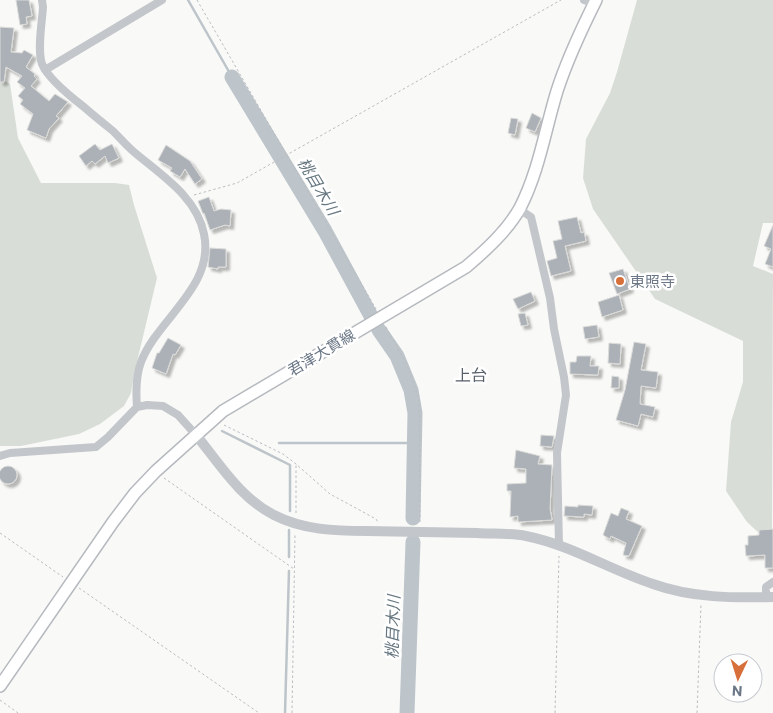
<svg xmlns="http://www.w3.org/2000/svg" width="773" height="713" viewBox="0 0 773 713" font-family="Commissioner,'Noto Sans JP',sans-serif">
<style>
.green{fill:#d8ded7}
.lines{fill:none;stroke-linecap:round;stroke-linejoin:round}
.stream{stroke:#bdc5cb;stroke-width:2.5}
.river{stroke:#bdc5cb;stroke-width:15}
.building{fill:#abb1b7;stroke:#dbdbd9;filter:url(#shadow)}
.secondary-casing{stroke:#b6babf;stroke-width:14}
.path{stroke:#bbbdc0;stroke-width:1;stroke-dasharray:2.5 2.5;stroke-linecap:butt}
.minor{stroke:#c3c6ca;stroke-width:8}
.tertiary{stroke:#c3c6ca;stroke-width:10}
.secondary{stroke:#fff;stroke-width:11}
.poi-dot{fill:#d76f3a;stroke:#fff;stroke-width:2}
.labels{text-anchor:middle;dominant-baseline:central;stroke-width:5;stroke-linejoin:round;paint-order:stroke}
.poi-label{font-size:15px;fill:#6b7786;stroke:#fff;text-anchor:start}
.street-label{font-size:15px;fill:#6b7786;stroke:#fff}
.water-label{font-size:16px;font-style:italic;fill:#677781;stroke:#fff}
.neighbourhood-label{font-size:16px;fill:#58616b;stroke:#fff}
</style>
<defs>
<filter id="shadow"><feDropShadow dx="3.5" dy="3.5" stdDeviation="1" flood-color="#0004"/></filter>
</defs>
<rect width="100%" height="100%" fill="#f9f9f7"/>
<!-- green -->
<path class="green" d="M637,0H773V223H763L753,266L773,274L772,545L747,522L726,491L731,422L743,382V341L655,299L593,209L583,178L586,139L610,93L617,72Z
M0,78L10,84L18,138L41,183H115L129,185L134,205L157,278L134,374L131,393L124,406L100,424L79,434L21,446H0Z"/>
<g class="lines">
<!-- stream -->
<path class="stream" d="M188,0L232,77
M222,431L290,465V511
M279,443H415
M289,557V530
M285,713L289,571"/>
<!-- river -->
<path class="river" d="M232,77L325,231L371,316
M379,330L397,356L411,390L415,413L413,518
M407,713L413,542"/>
</g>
<!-- building -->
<path class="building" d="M16,0H29L32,16L26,17L27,24L20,25Z
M0,27L14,28L11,52L22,53L24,50L33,55L26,67L35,74L34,76L37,79L31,86L49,101L55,94L68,102L56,116L59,118L49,129L46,138L27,130L33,114L20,104L23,100L18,96L25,88L17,82L22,76L6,67L4,82H0Z
M532,113L541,118L535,132L526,128Z
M511,118L518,119L515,135L508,133Z
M95,144L100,150L112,144L119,158L108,163L105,156L95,164L92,161L86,166L79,156Z
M166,145L190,161L202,179L195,184L185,169L180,177L170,171L172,168L158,160Z
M209,197L214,211L221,209L231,210L230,226L225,225L210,230L204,213L203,214L198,201Z
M577,217L581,233L584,232L586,241L565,246L571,271L551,276L547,261L557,258L553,241L562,239L558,221Z
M773,225V267L765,264L771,249L764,246Z
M210,248L226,249V267H218V269L208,267Z
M623,269L630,289L617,294L609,273Z
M531,292L535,301L518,309L513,299Z
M619,295L623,310L602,317L598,302Z
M525,313L528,325L521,326L518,314Z
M597,325L599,337L585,339L583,327Z
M168,338L181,345L175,355L173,354L166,374L152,368L157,353H159Z
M634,342L646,344L641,370L658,372L656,388L641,386L640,404L655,407L653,417L641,414L638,426L616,420L625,390Z
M609,343L621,344L620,364L608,363Z
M577,356H591L590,366H599L598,375L570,374V362H576Z
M612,376L619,377V388H611Z
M541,435L554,436L552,447L540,446Z
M516,450L540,456L538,464L552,465L550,509L552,520L518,522V516L510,517L511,491H507V484L526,483V469L514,468Z
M-1 475a9 9 0 1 1 18 0a9 9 0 1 1-18 0Z
M578,505L593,506L592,515L584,514V517L564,516L565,506L578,507Z
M621,508L629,511L626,519L642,526L629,556L623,555L626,543L611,536L610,539L603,535L611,513L618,516Z
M773,529V568H765V555L746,556L745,545H748V536L759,535V530Z"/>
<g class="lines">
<defs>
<path id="secondary" d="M0,686L113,522L135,493L156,471L223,411L466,267C486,250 507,231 520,208C539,171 545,130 557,91C567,60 581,30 596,0"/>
</defs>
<!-- secondary casing -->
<use href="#secondary" class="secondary-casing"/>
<!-- path -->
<path class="path" d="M197,0L376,309
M194,195L237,183L561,0
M386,327L407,365L419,399L420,523
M224,425L283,454L296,464L330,494L376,519L378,522
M164,478L294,569
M296,513V464
M0,533L63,577
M79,588L259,713
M0,700L18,713
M292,713L295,534
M555,713L559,556
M697,713L701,604"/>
<!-- minor -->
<path class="minor" d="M42,0L43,7C42,23 37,50 42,64C48,79 71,97 84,107C93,115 103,123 113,131C120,138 127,146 134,152C161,175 197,197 204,234C215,287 158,318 141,362C136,375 136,394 137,407
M584,0L595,4
M45,70L162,0
M519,209L531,217L550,298L554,329L564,377L566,395L557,453L559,546
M0,456L10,453L96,447L108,437L137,407L147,405L163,406L178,415L196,435
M766,597V587L773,582"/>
<!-- tertiary -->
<path class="tertiary" d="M196,435C219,463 240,498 274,515C303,530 335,531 367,531C403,532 440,532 477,533C493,534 510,533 526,536C571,545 610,570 653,584C692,598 733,598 773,597"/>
<!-- secondary -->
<use href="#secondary" class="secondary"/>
</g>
<!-- markers -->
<circle class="poi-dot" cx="620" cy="281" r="5"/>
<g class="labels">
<!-- poi labels -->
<g class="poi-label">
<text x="630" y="281">東照寺</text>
</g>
<!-- street labels -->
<g class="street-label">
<text transform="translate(321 352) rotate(-31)">君津大貫線</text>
</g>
<!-- water labels -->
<g class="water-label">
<text transform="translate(319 186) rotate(59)">桃目木川</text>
<text transform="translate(392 627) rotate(-88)">桃目木川</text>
</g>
<!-- neighbourhood labels -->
<g class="neighbourhood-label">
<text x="471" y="374">上台</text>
</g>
</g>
<!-- north arrow -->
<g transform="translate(738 678) rotate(184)"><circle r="24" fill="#ffffff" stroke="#c4c9cf"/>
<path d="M0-4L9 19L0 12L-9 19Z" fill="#d76f3a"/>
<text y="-8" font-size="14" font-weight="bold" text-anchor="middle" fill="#6b7786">N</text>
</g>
</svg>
